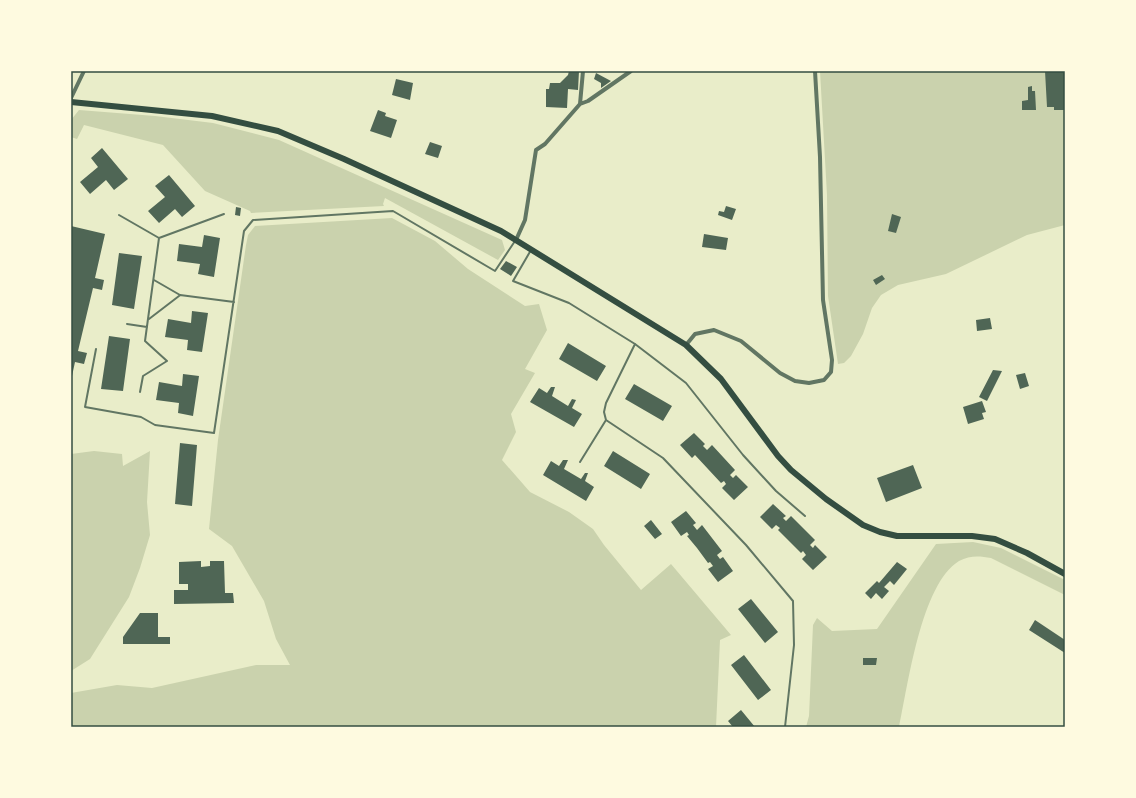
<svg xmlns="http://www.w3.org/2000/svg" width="1136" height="798" viewBox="0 0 1136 798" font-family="Roboto,sans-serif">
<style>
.green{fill:#cad2ad}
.building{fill:#4f6655}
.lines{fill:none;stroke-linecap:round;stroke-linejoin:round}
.service{stroke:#617663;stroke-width:2}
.minor{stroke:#617663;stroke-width:4}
.secondary{stroke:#344e41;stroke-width:6}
.neatline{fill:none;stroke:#344e41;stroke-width:1.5}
</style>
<rect width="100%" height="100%" fill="#e9edc9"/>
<!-- green -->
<path class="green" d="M820,71H1065V225L1027,235L946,274L898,285L881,295L872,308L863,334L851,356L844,363L838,364L828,296L827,195Z
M79,110L155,116L213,123L279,140L502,240L505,250L498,260L385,198L383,204L384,206L251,213L250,211L205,191L163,145L84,125L77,139L71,137V120Z
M392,218L435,241L468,269L525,306L539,304L547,330L525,369L535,373L511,414L516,432L502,460L530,492L569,512L593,529L604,545L641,590L671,564L731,635L720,640L716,727H71V693L117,685L152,688L256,665H290L276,639L264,601L232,546L209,529L218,440L246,245L248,235L255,226Z
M94,451L122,454L123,466L150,451L147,502L150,535L140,568L129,597L90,659L71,671V454Z
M973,542L1001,548L1065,580V595L991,558C980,556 970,555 959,561C921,584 908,686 899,727H806L809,716L813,625L817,618L832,631L877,629L936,544Z"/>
<!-- building -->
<path class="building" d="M569,71H579L578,90L568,89L567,108L546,107V89H549L550,83H560L568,75Z
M1045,71H1065V110H1054V107H1047Z
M596,73L611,81L601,88V83L594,79Z
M396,79L413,83L410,100L392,95Z
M1032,86V91H1035L1036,110H1022V101L1028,100V87Z
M378,110L386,113L385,116L397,120L391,138L370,131Z
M430,142L442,146L438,158L425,154Z
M102,148L128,179L114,190L106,180L90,194L80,182L98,167L91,158Z
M169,175L195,206L182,217L175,209L159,223L148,211L165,197L155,186Z
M726,206L736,209L732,220L718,215L719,211L724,212Z
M236,207L241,208L240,216L235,215Z
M892,214L901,217L896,233L888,231Z
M71,226L105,234L95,278L104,280L102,290L93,288L78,351L87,353L84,364L75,362L72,376Z
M704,234L728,238L726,250L702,247Z
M204,235L220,238L214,277L198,274L200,264L177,261L179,244L202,247Z
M119,253L142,256L134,309L112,305Z
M506,261L517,267L511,276L500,269Z
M882,275L885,279L876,285L873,280Z
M192,311L208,313L202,352L187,350L188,340L165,337L168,319L191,323Z
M990,318L992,329L977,331L976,320Z
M109,336L130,339L123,391L101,389Z
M568,343L606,366L597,381L559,359Z
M993,370L1002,371L987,401L979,397Z
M1025,373L1029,386L1020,389L1016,375Z
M183,374L199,376L193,416L178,413L179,403L156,400L159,382L182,386Z
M634,384L672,406L663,421L625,399Z
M551,387H555L552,396L568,406L572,399L576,400L572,408L582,414L574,427L530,402L539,388L547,393Z
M982,401L986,412L982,413L984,419L968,424L963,407Z
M694,433L705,444L703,446L707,450L712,445L735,470L730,475L733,478L736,475L748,487L734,500L722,488L726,484L724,481L721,483L695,455L692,458L680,445Z
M180,443L197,445L192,506L175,504Z
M613,451L650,474L641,489L604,466Z
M563,460H568L564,469L581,479L585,473H588L585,481L594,487L586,501L543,475L551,461L559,466Z
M913,465L922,488L886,502L877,478Z
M773,504L786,516L783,518L786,521L791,516L815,540L810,545L813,548L815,545L827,557L813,570L802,559L806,555L803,551L801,553L778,530L780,528L776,525L772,529L760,517Z
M686,511L696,523L693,525L697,530L702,525L722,551L717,555L720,559L723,557L733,571L718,582L708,569L713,566L710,562L708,563L697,548L687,536L689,535L687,532L681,536L671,522Z
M651,520L662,534L655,539L644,526Z
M201,561V567L210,566V561H224L225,593H233L234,603L174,604V590H188V584H179V562Z
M897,562L907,569L894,585L890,581L884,587L889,591L882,599L876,593L871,599L865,593L877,581L879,583Z
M751,599L778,632L765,643L738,609Z
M140,613H158V637H170V644H123V637Z
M1035,620L1065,640V653L1029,630Z
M744,655L771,690L758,700L731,665Z
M863,658H877L876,665H863Z
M741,710L755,727H733L728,721Z"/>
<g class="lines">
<!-- service -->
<path class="service" d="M119,215L159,238L145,341L167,361L143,376L140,392
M159,238L224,214
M531,250L513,281L569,303L635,344L686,383L743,455L776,491L805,516
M154,280L180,295L234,302
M149,319L179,296
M127,324L147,327
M635,344L606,403L604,412L606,420L663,458L746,545L793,601L794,645L785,727
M96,349L85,407L141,417L155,425L214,433L244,231L253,220L393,211L495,271L515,241
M580,462L606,420"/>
<!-- minor -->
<path class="minor" d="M71,98L84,71
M580,104L588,101L631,71
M516,240L525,220L536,150L545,144L580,104L583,71
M686,345L695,334L714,330L741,341L780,373L795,381L809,383L824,380L831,372L832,360L823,300L820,157L815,71"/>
<!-- secondary -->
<path class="secondary" d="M71,102L212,116L278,131L344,159L501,231L686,345L721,379L778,456L791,470L826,499L863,525L880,532L897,536H972L995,539L1027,553L1065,574"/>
</g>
<!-- border -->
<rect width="1136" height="798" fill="none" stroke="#fefae0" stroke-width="144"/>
<rect x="72" y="72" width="992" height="654" class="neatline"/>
</svg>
